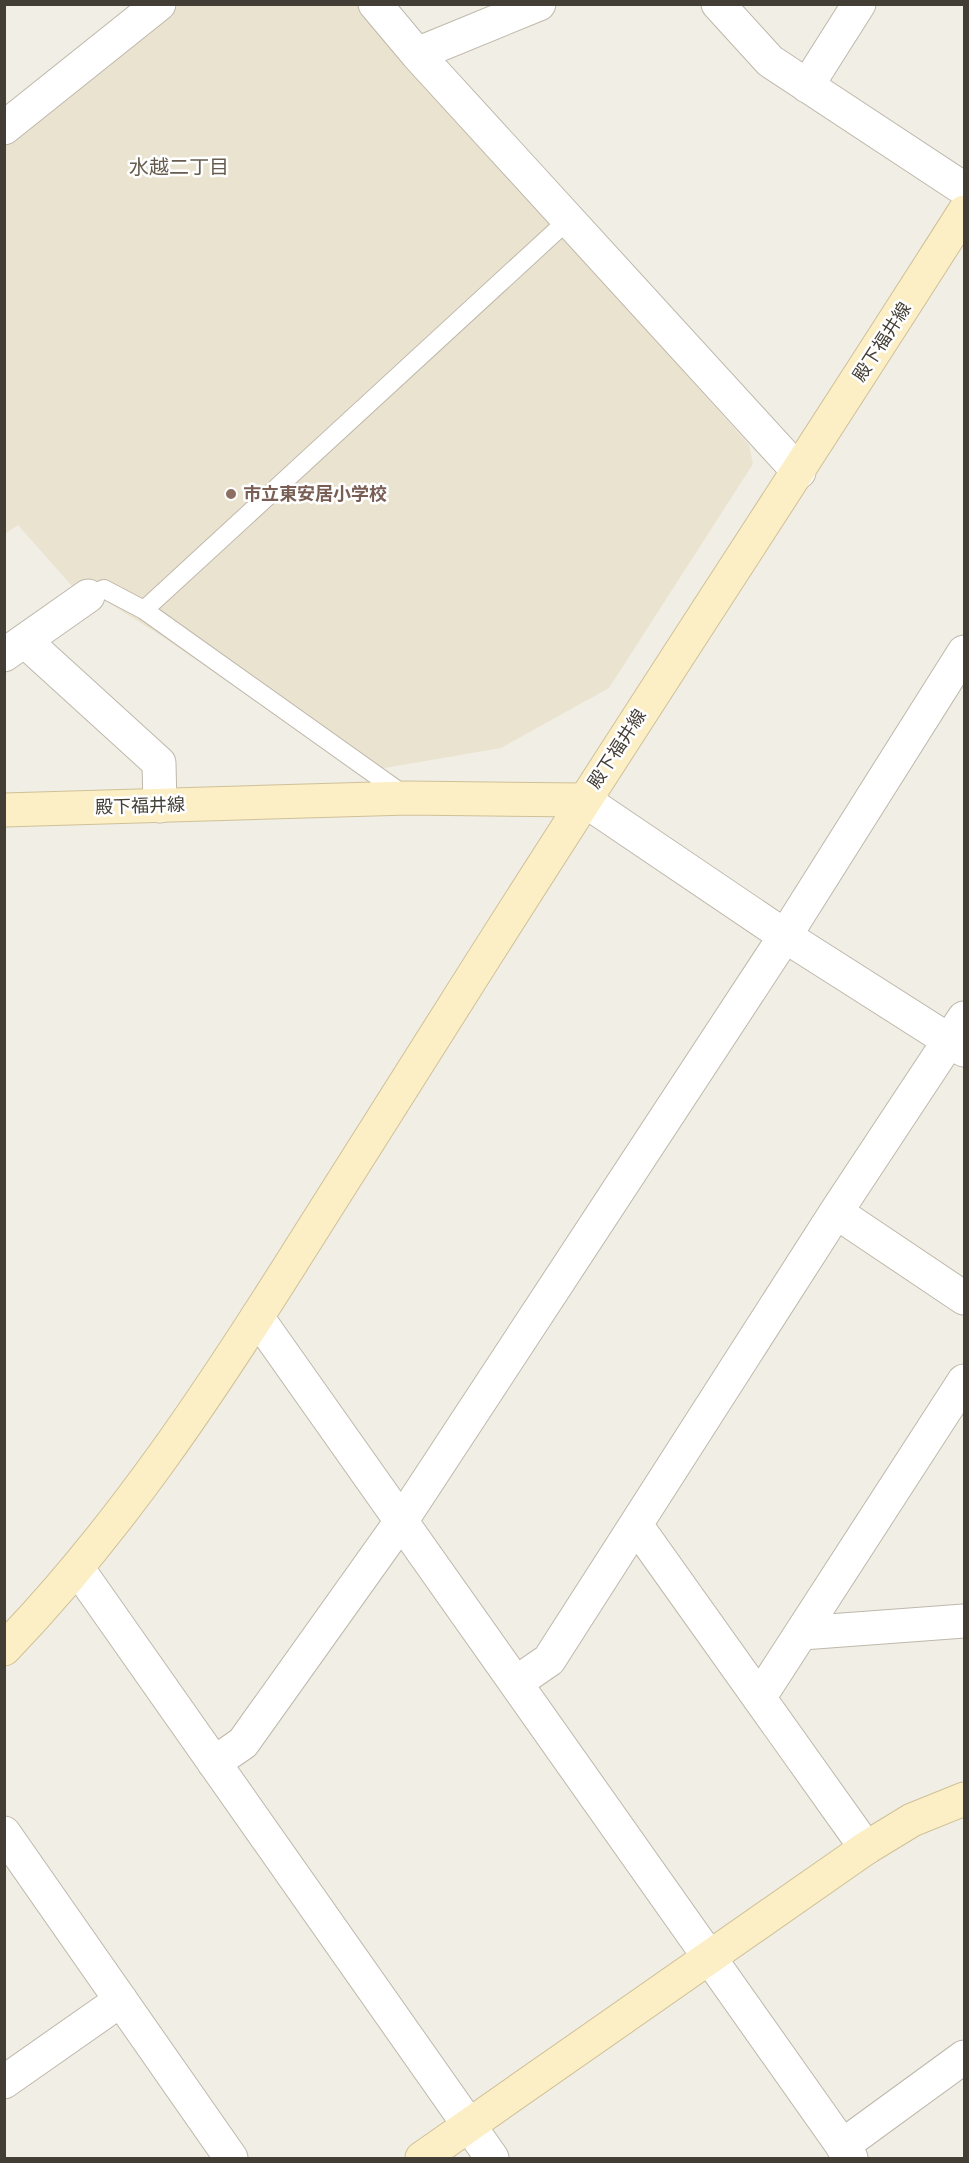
<svg xmlns="http://www.w3.org/2000/svg" width="969" height="2163" viewBox="0 0 969 2163" font-family="Cabin,'Noto Sans JP',sans-serif">
<style>
.education{fill:#eae3cf}
.lines{fill:none;stroke-linecap:round;stroke-linejoin:round}
.lane-casing{stroke:#bfb8ab;stroke-width:20}
.street-casing{stroke:#bfb8ab;stroke-width:35}
.secondary-casing{stroke:#cfc197;stroke-width:35}
.lane{stroke:#fff;stroke-width:18}
.street{stroke:#fff;stroke-width:33}
.secondary{stroke:#fcefc5;stroke-width:33}
.education-dot{fill:#8d6e63;stroke:#fff;stroke-width:2}
.labels{text-anchor:middle;dominant-baseline:central;stroke-width:5;stroke-linejoin:round;paint-order:stroke}
.street-label{font-size:18px;fill:#433e35;stroke:#fff}
.education-label{font-size:18px;font-weight:bold;fill:#785e54;stroke:#fff;text-anchor:start}
.neighbourhood-label{font-size:20px;fill:#665c4d;stroke:#fff}
</style>
<rect width="100%" height="100%" fill="#f1eee5"/>
<!-- education -->
<path class="education" d="M179,5H359L417,72L749,445L753,464L609,688L501,748L361,772L160,635L104,600L72,586L18,525L5,534V145Z"/>
<g class="lines">
<defs>
<path id="lane" d="M88,596L104,589L144,610L404,795
M144,610L568,220"/>
<path id="street" d="M375,4L417,54L799,472
M718,4L770,61L964,189
M417,54L539,4
M807,86L859,4
M4,128L159,4
M25,641L159,763L160,806
M4,655L88,596
M584,800L785,936L964,1050
M836,1212L964,1298
M257,1317L851,2158
M636,1525L866,1848
M78,1569L492,2158
M802,1633L964,1621
M517,1682L549,1660L836,1212L964,1018
M759,1698L964,1381
M214,1763L243,1743L402,1520L785,936L964,652
M4,1833L231,2158
M4,2082L121,2000
M842,2146L964,2057"/>
<path id="secondary" d="M4,810L408,798L584,800
M4,1649C120,1529 211,1391 299,1251C350,1171 401,1090 452,1009C620,742 795,478 964,212
M422,2158L866,1848L912,1820L964,1799"/>
</defs>
<!-- lane casing -->
<use href="#lane" class="lane-casing"/>
<!-- street casing -->
<use href="#street" class="street-casing"/>
<!-- secondary casing -->
<use href="#secondary" class="secondary-casing"/>
<!-- lane -->
<use href="#lane" class="lane"/>
<!-- street -->
<use href="#street" class="street"/>
<!-- secondary -->
<use href="#secondary" class="secondary"/>
</g>
<!-- markers -->
<circle class="education-dot" cx="231" cy="494" r="6"/>
<g class="labels">
<!-- street labels -->
<g class="street-label">
<text transform="translate(882 342) rotate(-57)">殿下福井線</text>
<text transform="translate(617 749) rotate(-57)">殿下福井線</text>
<text transform="translate(140 806) rotate(-2)">殿下福井線</text>
</g>
<!-- education labels -->
<g class="education-label">
<text x="243" y="494">市立東安居小学校</text>
</g>
<!-- neighbourhood labels -->
<g class="neighbourhood-label">
<text x="179" y="167">水越二丁目</text>
</g>
</g>
<!-- border -->
<rect width="969" height="2163" fill="none" stroke="#433e35" stroke-width="12"/>
</svg>
